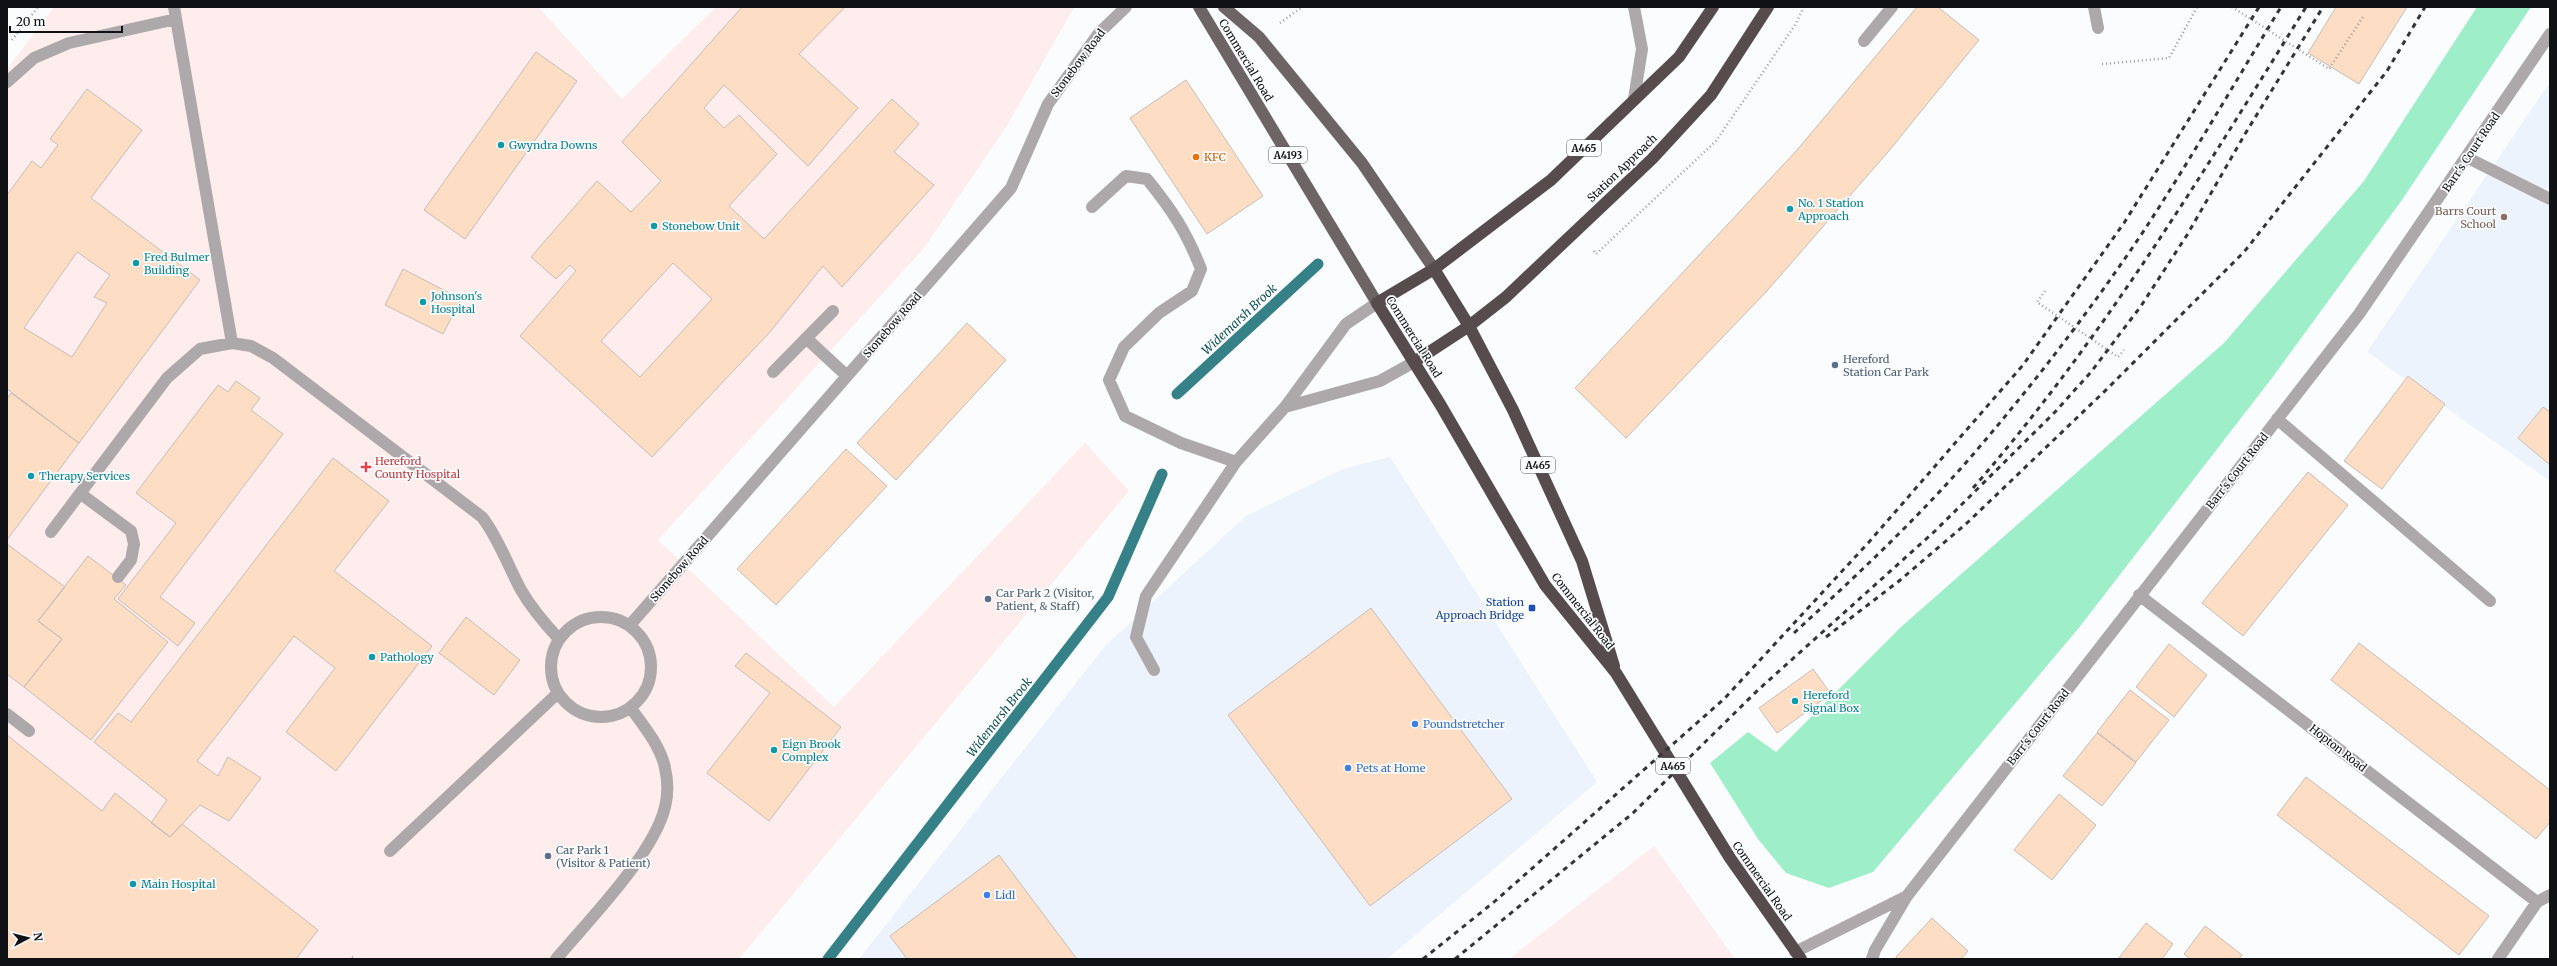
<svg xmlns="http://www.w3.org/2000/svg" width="2557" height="966" viewBox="0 0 2557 966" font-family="Merriweather,serif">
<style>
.built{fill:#edf3fc}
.industrial{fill:#fdedef}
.medical{fill:#feedec}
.green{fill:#9eefc9}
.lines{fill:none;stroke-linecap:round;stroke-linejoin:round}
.stream{stroke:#368187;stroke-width:11}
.building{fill:#fdddc4;stroke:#c6bdb7;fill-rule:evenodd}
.path{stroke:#9b9d9f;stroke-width:2.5;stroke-dasharray:1 3;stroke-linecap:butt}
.minor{stroke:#ada8a9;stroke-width:12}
.major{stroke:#6d6465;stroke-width:12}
.highway{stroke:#564c4d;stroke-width:12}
.rail{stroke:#333538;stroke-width:3;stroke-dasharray:5 5;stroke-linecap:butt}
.culture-dot{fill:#0f9aa8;stroke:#fafcfd;stroke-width:1.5}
.food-dot{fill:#e8710a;stroke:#fafcfd;stroke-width:1.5}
.education-dot{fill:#8d6e63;stroke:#fafcfd;stroke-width:1.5}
.service-dot{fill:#5c6f8a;stroke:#fafcfd;stroke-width:1.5}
.health-dot{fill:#e0444e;stroke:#fafcfd;stroke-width:1.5}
.transit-dot{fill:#1a4fb4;stroke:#fafcfd;stroke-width:1.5}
.shop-dot{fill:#3f7fe0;stroke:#fafcfd;stroke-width:1.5}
.labels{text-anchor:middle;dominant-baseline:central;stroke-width:3.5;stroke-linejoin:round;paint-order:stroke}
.shield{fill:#fafcfd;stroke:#56585a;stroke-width:1}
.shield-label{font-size:10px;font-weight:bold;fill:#0f1114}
.street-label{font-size:11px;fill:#0f1114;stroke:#fafcfd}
.culture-label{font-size:11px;fill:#0d838f;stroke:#fafcfd;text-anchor:start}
.food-label{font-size:11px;fill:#c56008;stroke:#fafcfd;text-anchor:start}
.education-label{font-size:11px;fill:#785e54;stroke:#fafcfd;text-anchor:end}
.service-label{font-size:11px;fill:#4e5e75;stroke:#fafcfd;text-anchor:start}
.health-label{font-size:11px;fill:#be3a42;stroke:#fafcfd;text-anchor:start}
.transit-label{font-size:11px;fill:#164399;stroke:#fafcfd;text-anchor:end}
.shop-label{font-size:11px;fill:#366cbe;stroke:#fafcfd;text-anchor:start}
.water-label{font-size:12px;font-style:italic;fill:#165357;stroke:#fafcfd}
</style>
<rect width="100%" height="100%" fill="#fafcfd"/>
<!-- built -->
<path class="built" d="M2550,82V481L2367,352Z
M1390,457L1597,782L1387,959H859L1106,645L1246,516L1343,469Z"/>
<!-- industrial -->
<path class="industrial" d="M1654,846L1735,959H1509Z"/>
<!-- medical -->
<path class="medical" d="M54,7H538L622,99L716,7H1074L1008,124L924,248L658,540L834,707L1085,443L1129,491L739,959H7V69Z"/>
<!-- green -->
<path class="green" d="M2477,7H2531L2402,200L2272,378L2078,629L1873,872L1829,888L1786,873L1758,839L1710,763L1748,732L1776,752L1901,627L2224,343L2364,181Z"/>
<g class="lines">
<!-- stream -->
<path class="stream" d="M1177,394L1318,264
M828,959L1108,597L1162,474"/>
</g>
<!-- building -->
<path class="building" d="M742,7H845L799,54L858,108L808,166L724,85L704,108L724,128L739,115L777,154L729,206L764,239L892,99L919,124L894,152L934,185L842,287L823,266L770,332L652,457L520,336L576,271L570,265L556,279L531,257L597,181L631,212L661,181L622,142ZM673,263L712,299L640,377L601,341Z
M1917,7H1938L1979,40L1888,152L1766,292L1626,438L1575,388L1797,150Z
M2336,7H2407L2359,84L2308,53Z
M536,52L577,81L465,239L424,210Z
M1186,80L1263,196L1207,234L1130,118Z
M87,89L142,130L91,198L200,280L79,443L7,389V195L32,161L41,168L58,145L50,139ZM77,252L110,275L94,297L107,303L72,357L24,328Z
M403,269L461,299L443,334L385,305Z
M967,323L1006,360L896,480L857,443Z
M2408,376L2445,404L2382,489L2344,461Z
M236,381L260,398L251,410L283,434L160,597L195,623L178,646L118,599L176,523L136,493L218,385L228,392Z
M11,393L79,443L7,540V399Z
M2543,407L2550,412V465L2518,438Z
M846,449L887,486L776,605L737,569Z
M333,458L389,501L334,571L432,646L336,771L286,732L335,668L294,636L197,761L218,776L228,757L261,778L229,821L200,805L170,837L151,823L167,800L94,742L118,713L131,722Z
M2308,472L2348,505L2243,636L2202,603Z
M7,544L65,587L38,621L62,639L24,687L7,674Z
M88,556L126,585L114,599L168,642L91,740L24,687L62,639L38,621Z
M1371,608L1512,799L1370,906L1228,715Z
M466,617L520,660L494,695L439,653Z
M2359,643L2550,790V822L2536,839L2331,680Z
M2169,644L2207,675L2174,717L2136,687Z
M746,653L841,727L769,821L707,773L770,693L735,666Z
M1813,669L1831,694L1777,733L1759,708Z
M2130,690L2169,720L2136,762L2097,732Z
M2097,733L2136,763L2102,806L2063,776Z
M7,735L102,811L115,793L170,837L182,824L318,930L296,959H7Z
M2306,777L2489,916L2459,955L2277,815Z
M2059,794L2096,825L2052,880L2014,850Z
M999,855L1077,959H907L890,936Z
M1932,918L1968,951L1961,959H1897L1896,957Z
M2146,923L2173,944L2162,959H2118Z
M2205,926L2242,955L2239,959H2190L2184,954Z"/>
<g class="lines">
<!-- path -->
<path class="path" d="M2232,7L2329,69L2363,17
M1280,23L1302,7
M12,40L38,7
M2102,64L2169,58L2197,7
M1594,251L1596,254L1716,141L1795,25L1804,7
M2045,291L2037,302L2118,357L2124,350
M352,957L354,959"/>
<!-- minor -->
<path class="minor" d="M174,7L232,343
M1634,7L1642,49L1634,99
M2094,7L2098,28
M1864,41L1892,7
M7,82L34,58L69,43L176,19
M2468,158L2550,199
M1092,207L1126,176L1147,179C1172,210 1186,231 1201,269L1192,291L1159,313L1124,347L1109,380L1125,416L1181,443L1236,462
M806,338L847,376
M773,372L833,311
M1285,407L1380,381L1414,362
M2277,419L2490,601
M81,494L131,531L134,544L131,560L118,577
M51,532L167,378L200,349L232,343L251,346L273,358L482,517C499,539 508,566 521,590C532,609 545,624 559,639
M2139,595L2537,902
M551 667a50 50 0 1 1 100 0a50 50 0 1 1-100 0Z
M630,625L1011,188L1048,104L1099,33L1126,7
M1154,670L1136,637L1146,596L1236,462L1285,407L1346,324L1377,303
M7,714L29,731
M390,851L558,693
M1795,952L1907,896
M556,959C588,921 654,854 665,807C668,795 668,781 665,768C661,746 643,726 631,708
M1872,959L1875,950L1907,896L2359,314L2550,34
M2498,959L2537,902L2550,895"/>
<!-- major -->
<path class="major" d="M1199,7L1377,303
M1224,7L1259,37L1362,163L1434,269"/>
<!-- highway -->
<path class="highway" d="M1713,7L1679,57L1551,180L1434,269L1377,303L1440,404L1545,585L1616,673L1730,858L1801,959
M1434,269L1469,326L1513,410L1582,561L1614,666
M1414,362L1469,326L1506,297L1652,159L1711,95L1768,7"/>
<!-- rail -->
<path class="rail" d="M1973,488C2102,340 2203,173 2306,7
M1794,633C1855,577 1916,520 1970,458C2032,386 2090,311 2143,232C2191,159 2235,82 2281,7
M1826,637L1899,581L1967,523L2107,389L2244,252L2387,71L2425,7
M1423,959L1494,902L1724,699L1869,542L2023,365L2124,223L2259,7
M1455,959L1633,813L1758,690L1935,531L2055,412L2091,372L2141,306L2187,235L2245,134L2323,7"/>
</g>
<!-- markers -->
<g class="culture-dot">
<circle cx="501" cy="145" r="4"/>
<circle cx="1790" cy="209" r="4"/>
<circle cx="654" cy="226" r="4"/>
<circle cx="136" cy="263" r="4"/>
<circle cx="423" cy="302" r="4"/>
<circle cx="31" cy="476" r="4"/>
<circle cx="372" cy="657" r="4"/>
<circle cx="1795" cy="701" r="4"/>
<circle cx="774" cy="750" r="4"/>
<circle cx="133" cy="884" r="4"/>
</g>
<circle class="food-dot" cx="1196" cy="157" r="4"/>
<circle class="education-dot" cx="2504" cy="217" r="4"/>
<g class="service-dot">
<circle cx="1835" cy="365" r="4"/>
<circle cx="988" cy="599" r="4"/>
<circle cx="548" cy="856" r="4"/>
</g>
<path class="health-dot" d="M364 461h4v4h4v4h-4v4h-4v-4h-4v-4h4z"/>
<rect class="transit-dot" x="1528" y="604" width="8" height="8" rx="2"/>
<g class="shop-dot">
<circle cx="1415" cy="724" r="4"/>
<circle cx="1348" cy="768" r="4"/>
<circle cx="987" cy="895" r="4"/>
</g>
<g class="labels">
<!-- shield labels -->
<g class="shield">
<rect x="1567" y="140" width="34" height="16" rx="3"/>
<rect x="1269" y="147" width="38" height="16" rx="3"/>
<rect x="1521" y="457" width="34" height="16" rx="3"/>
<rect x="1656" y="758" width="34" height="16" rx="3"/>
</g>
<g class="shield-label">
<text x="1584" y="148">A465</text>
<text x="1288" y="155">A4193</text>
<text x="1538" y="465">A465</text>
<text x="1673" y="766">A465</text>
</g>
<!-- street labels -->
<g class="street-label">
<text transform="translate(1246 60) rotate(59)">Commercial Road</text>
<text transform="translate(1078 63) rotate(-53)">Stonebow Road</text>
<text transform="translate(2471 152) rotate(-56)">Barr's Court Road</text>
<text transform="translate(1622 168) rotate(-44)">Station Approach</text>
<text transform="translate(892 325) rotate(-49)">Stonebow Road</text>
<text transform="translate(1414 337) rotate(58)">Commercial Road</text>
<text transform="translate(2237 471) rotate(-52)">Barr's Court Road</text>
<text transform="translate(679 569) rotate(-49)">Stonebow Road</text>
<text transform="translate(1583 611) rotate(52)">Commercial Road</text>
<text transform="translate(2038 727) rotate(-52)">Barr's Court Road</text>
<text transform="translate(2338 748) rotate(38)">Hopton Road</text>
<text transform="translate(1762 881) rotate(55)">Commercial Road</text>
</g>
<!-- culture labels -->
<g class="culture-label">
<text x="509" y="145">Gwyndra Downs</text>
<text x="1798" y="203">No. 1 Station<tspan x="1798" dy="13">Approach</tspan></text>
<text x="662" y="226">Stonebow Unit</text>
<text x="144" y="257">Fred Bulmer<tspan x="144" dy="13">Building</tspan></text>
<text x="431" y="296">Johnson's<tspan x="431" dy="13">Hospital</tspan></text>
<text x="39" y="476">Therapy Services</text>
<text x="380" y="657">Pathology</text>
<text x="1803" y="695">Hereford<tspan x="1803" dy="13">Signal Box</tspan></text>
<text x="782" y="744">Eign Brook<tspan x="782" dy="13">Complex</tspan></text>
<text x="141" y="884">Main Hospital</text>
</g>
<!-- food labels -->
<g class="food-label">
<text x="1204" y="157">KFC</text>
</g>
<!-- education labels -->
<g class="education-label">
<text x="2496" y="211">Barrs Court<tspan x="2496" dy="13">School</tspan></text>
</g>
<!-- service labels -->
<g class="service-label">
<text x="1843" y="359">Hereford<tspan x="1843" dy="13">Station Car Park</tspan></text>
<text x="996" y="593">Car Park 2 (Visitor,<tspan x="996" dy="13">Patient, &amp; Staff)</tspan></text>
<text x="556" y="850">Car Park 1<tspan x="556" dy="13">(Visitor &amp; Patient)</tspan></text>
</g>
<!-- health labels -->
<g class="health-label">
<text x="375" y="461">Hereford<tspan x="375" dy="13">County Hospital</tspan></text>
</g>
<!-- transit labels -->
<g class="transit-label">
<text x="1524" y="602">Station<tspan x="1524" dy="13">Approach Bridge</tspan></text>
</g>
<!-- shop labels -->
<g class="shop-label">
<text x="1423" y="724">Poundstretcher</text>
<text x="1356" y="768">Pets at Home</text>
<text x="995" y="895">Lidl</text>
</g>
<!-- water labels -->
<g class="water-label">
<text transform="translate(1239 319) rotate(-43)">Widemarsh Brook</text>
<text transform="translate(999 717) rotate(-52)">Widemarsh Brook</text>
</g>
</g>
<!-- border -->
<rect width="2557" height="966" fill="none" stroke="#0f1114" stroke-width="16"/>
<!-- north arrow -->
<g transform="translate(28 938) rotate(83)" stroke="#fafcfd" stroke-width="3" paint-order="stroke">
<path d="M0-3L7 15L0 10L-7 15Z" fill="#0f1114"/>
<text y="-6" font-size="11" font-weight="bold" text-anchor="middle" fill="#0f1114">N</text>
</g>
<!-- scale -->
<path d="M10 26v6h112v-6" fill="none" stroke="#0f1114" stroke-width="2"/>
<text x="16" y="26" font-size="12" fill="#0f1114" stroke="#fafcfd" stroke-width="3" paint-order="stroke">20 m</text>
</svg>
